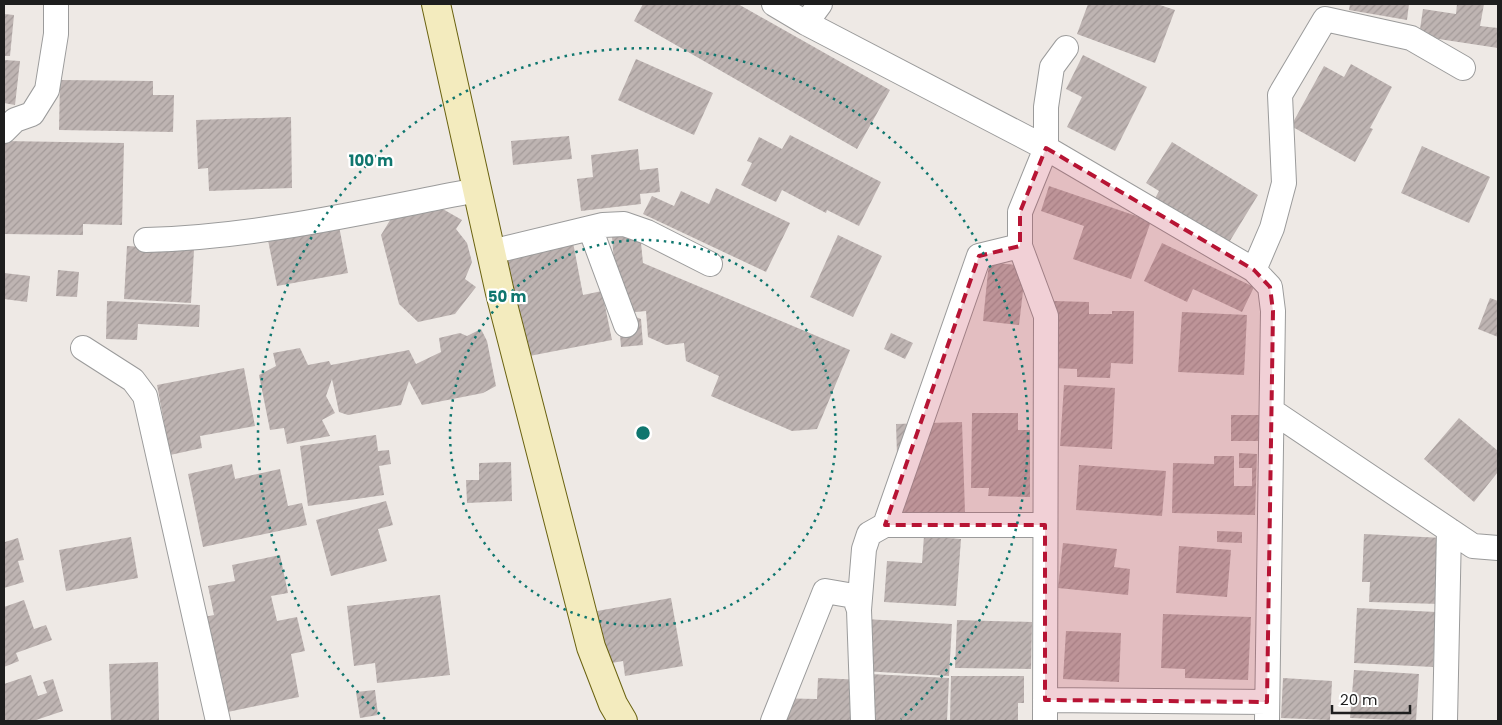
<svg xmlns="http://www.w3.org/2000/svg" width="1502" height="725" viewBox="0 0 1502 725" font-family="Poppins,sans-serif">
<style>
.building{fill:url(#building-hatch)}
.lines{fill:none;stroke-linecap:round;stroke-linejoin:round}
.street-casing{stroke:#9b9b9b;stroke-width:26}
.secondary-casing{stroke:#6a6210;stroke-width:30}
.street{stroke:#fff;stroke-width:24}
.secondary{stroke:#f3ebbe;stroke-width:28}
.marked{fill:#b71434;fill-opacity:0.2;stroke:#b71434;stroke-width:4;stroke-dasharray:10 6;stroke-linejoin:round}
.ring{fill:none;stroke:#0f766e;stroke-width:2.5;stroke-dasharray:2.5 5}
.centre{fill:#0f766e;stroke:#fff;stroke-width:2.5}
.ring-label{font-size:15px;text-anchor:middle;font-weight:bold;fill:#0f766e;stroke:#fff;stroke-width:4.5;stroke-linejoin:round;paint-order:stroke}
</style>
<defs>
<pattern id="building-hatch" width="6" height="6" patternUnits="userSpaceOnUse" patternTransform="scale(1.25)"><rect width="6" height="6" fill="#beb4b2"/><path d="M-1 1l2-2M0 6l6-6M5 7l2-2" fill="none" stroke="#a39a99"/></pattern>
</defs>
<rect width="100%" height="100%" fill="#eee9e5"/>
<!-- building -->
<path class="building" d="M643,4H738L890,90L857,149L634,21Z
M1088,4H1157L1175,10L1155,63L1077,34Z
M1350,4H1409L1407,20L1349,10Z
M1457,4H1484L1480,26L1498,28V48L1419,36L1423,9L1456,14Z
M4,14L14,15L10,56H4Z
M1083,55L1147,87L1115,151L1067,127L1082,97L1066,89Z
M636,59L713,93L694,135L618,100Z
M4,60L20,61L15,105L4,103Z
M1351,64L1392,87L1370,128L1373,129L1355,162L1291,126L1324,66L1344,77Z
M60,80L153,81V95H174L173,132L59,130Z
M291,117L292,188L209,191L208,168L198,169L196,120Z
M790,135L881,182L859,226L827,210L826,213L782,190L776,202L741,185L752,163L747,161L759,137L782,149Z
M569,136L572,159L513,165L511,141Z
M4,141L124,143L122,225L83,224V235L4,234Z
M1172,142L1258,195L1225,249L1152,204L1159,191L1146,183Z
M1422,146L1490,177L1469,223L1401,193Z
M638,149L640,170L658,168L660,192L640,194L641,204L581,211L577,179L593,177L591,155Z
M1049,186L1151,221L1131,279L1073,259L1084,226L1041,211Z
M716,188L790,223L766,272L643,214L652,196L674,206L681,191L709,204Z
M434,204L462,220L456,229L467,243L472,262L465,279L476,287L455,314L418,322L399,304L381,235L392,217Z
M339,226L348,273L277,286L268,240Z
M838,235L882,256L853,317L810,297Z
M625,236L641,243L643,263L850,350L817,429L792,431L711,396L719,376L686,361L684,343L666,345L648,337L646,311L626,313L641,319L643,345L621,347L612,237Z
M572,237L583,295L602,291L612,340L519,358L500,258Z
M1162,243L1254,287L1242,312L1193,289L1187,302L1144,281Z
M127,246L194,250L191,303L124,299Z
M989,262L1026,266L1019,325L983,321Z
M58,270L79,272L77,297L56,296Z
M4,273L30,276L27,302L4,299Z
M1490,298L1498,301V337L1478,329Z
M107,301L200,305L199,327L138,324L137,340L106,339Z
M1054,301L1089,302V314H1112V311H1134L1133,364L1111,363L1110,378L1077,377V369L1052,368Z
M1182,312L1247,315L1244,375L1178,372Z
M481,329L487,341L496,386L483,393L422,405L409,381L401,405L348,415L339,412L332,379L326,396L335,413L322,420L330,436L287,444L284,428L270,430L259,375L276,366L273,353L300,348L308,365L329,361L331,365L409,350L416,364L441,352L439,338L460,333L467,336Z
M891,333L913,343L905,359L884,349Z
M244,368L255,426L200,436L202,448L170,455L157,385Z
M1064,385L1115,388L1112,449L1060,446Z
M972,413H1018V430H1030V497L988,496L989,488H971Z
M1231,415H1261V441H1231Z
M1459,418L1498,451V472L1474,502L1424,459Z
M962,422L965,512L899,515L896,424Z
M376,435L378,451L389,450L391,464L379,466L384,495L308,506L300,446Z
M1239,453L1257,454L1255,515L1172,513L1173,463L1214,464V456H1234V486H1252V468H1239Z
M511,462L512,501L467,503L466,480H479V463Z
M232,464L235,479L280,469L288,506L302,503L307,525L203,547L188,474Z
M1079,465L1166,471L1162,516L1076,510Z
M386,501L393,525L378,529L387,561L331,576L316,520Z
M1217,531L1242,532V543L1217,542Z
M1364,534L1443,538L1440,604L1369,602L1370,582H1362Z
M924,536L961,539L956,606L884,602L887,561L922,563Z
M131,537L138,578L66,591L59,550Z
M4,538L5,542L18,538L24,560L18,561L24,582L4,588Z
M1063,543L1117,549L1114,567L1130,569L1128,595L1058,588Z
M1179,546L1231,550L1227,597L1176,593Z
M280,555L288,593L271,596L277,621L297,617L305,651L291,654L299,697L223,713L204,617L214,615L208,586L235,581L232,565Z
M440,595L450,675L377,683L375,663L354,666L347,606Z
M671,598L683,666L625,676L623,661L606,664L597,611Z
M24,600L34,629L46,625L52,640L16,653L19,661L4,667V607Z
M1357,608L1436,612L1433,667L1354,663Z
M1163,614L1251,617L1248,680L1185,678V669L1161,668Z
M865,619L952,624L949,676L862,671Z
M957,620L1032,622L1031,669L955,668Z
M1066,631L1121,633L1119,682L1063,679Z
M158,662L159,721H111L109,664Z
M1354,670L1419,674L1416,721L1350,718Z
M870,674L949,678L947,721H868Z
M31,675L38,696L47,693L43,682L53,679L63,711L33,721H4V684Z
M951,676H1024V703H1018V721H950Z
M818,678L865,680L863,721H769L770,698L817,699Z
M1283,678L1332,681L1330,720L1281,718Z
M375,690L378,715L360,718L356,692Z"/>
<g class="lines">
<defs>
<path id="street" d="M774,4L806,23L1046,148L1254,270L1270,287L1273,311L1267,721
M806,23L820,4
M4,131L15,120L32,114L47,90L56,34V4
M590,228L626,325
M146,240C258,237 367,211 477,190
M491,252L603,225L624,224L647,232L710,264
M1254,270L1272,228L1284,183L1280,95L1325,19L1411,38L1463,68
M83,348L133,380L145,396L218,721
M1272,411L1473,546L1498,548
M885,525L979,256L1020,246
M859,610L864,549L869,534L885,525H1045
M1045,700L1267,702
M773,721L825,591L854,596L859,610L863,721
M1045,721L1046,316L1020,246V212L1046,148V107L1052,67L1066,48
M1445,721L1449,530"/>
<path id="secondary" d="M436,4L500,293L591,647L613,704L623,721"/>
</defs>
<!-- street casing -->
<use href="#street" class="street-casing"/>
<!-- secondary casing -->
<use href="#secondary" class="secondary-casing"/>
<!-- street -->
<use href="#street" class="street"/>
<!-- secondary -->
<use href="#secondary" class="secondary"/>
</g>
<!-- marked area -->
<path class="marked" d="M1046,148L1254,270L1270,287L1273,311L1267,702L1045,700V525H885L979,256L1020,246V212Z"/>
<!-- distance rings -->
<g class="ring">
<circle cx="643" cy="433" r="193"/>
<path d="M385 719A385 385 0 1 1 901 719"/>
</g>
<circle cx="643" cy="433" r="8" class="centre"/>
<g class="ring-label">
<text x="371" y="166">100 m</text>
<text x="507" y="302">50 m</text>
</g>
<!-- border -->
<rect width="1502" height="725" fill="none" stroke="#1e1e1e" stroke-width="10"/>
<!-- scale -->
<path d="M1332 705v8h78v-8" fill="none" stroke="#1e1e1e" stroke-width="2.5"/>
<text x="1340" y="705" font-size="15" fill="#1e1e1e" stroke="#ffffff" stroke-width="4" paint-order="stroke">20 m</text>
</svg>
